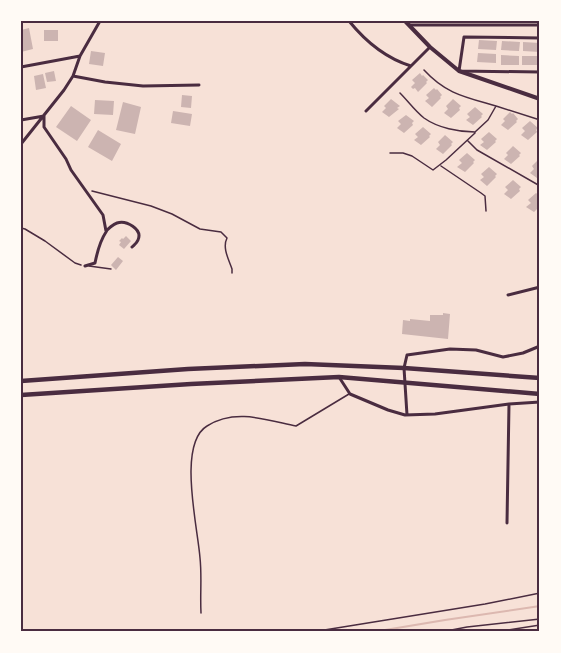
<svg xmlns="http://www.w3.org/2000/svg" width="561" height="653" viewBox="0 0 561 653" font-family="'IBM Plex Serif',serif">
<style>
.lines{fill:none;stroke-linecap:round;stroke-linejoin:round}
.stream{stroke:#dcb8b0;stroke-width:2}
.building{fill:#ccb4b1}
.path{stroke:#4a2c40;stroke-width:1.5}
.service{stroke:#4a2c40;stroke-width:1.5}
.minor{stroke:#4a2c40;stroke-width:3}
.tertiary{stroke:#4a2c40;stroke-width:4}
.trunk{stroke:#4a2c40;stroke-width:4.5}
.neatline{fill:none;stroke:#4a2c40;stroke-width:2}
</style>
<rect width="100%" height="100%" fill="#f7e1d7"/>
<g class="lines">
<!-- stream -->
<path class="stream" d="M373,632L445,620L540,606"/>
</g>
<!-- building -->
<path class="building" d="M29,28L33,49L21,52V30Z
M44,30H58V41H44Z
M479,40L497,41L496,50L478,49Z
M502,41L520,42L519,51L501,50Z
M523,42L540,43V52L523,51Z
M91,51L105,53L103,66L89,64Z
M478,53L496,54V63L477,62Z
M501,55L519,56V65H501Z
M522,56H540V65H522Z
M54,71L56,81L47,82L45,73Z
M420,73L422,76L423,75L428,80L426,82L427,83L418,92L415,88L413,89L411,87L415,83L412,80Z
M43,74L46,88L36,90L34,76Z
M434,88L436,90L437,89L442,95L440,97L441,98L432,107L425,101L429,98L426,95Z
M182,95L192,96L191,108L181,107Z
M391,99L400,106L397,108L399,109L389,117L382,112L386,108L384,106Z
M453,99L461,106L459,108L460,110L451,118L444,113L448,109L446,106Z
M95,100L114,101L113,115L94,114Z
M123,102L141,107L135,134L116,130Z
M71,106L91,120L77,141L56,127Z
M475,107L483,114L481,116L482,117L473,125L466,120L470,117L467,114Z
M173,111L192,114L190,126L171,123Z
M510,112L512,114L513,113L518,119L516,121L517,122L508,130L501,125L505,121L503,119Z
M406,115L414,121L412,123L413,125L404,133L397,128L401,124L398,121Z
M530,121L538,128L536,130L537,132L528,140L521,135L525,131L522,128Z
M423,127L431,134L429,136L430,137L421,145L414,140L418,137L415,134Z
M98,130L121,144L112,161L88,147Z
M489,132L497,139L495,141L496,142L487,150L480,145L484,142L481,139Z
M445,135L453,142L451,144L452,145L443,154L436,149L440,145L438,142Z
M513,146L521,153L519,155L520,156L511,164L504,159L508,155L506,153Z
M467,153L475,160L473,162L474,163L465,172L457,167L462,163L459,160Z
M540,158V175L537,178L530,173L534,169L532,166Z
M489,167L497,174L495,176L496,177L487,186L480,180L484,177L481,174Z
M513,180L521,187L519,189L520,191L511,199L504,194L508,190L505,187Z
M536,193L540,196V206L534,212L526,207L531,203L528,200Z
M126,236L131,241L124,249L119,245L121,242L119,241L122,238L123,239Z
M118,257L123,261L116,270L111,265Z
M443,313L450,314L448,339L402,334L403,320L410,321V319L430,321V315H443Z"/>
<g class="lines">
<!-- path -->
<path class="path" d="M92,191L151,206L172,214L200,229L221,232L227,238C222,248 229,260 232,269V273
M21,228L25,229L45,241L75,263L81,265
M312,632L485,604L540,593
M441,632L467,627L540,619
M495,632L540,625"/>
<!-- service -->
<path class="service" d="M424,70C446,94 465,97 496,106
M400,93C408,101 415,111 424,118C438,128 459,132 475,132L488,120L496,106L540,120
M468,141L477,150L540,186
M390,153H403L412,156L433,170L446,160L475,133
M441,166L481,193L485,196L486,211
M89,266L111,269
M201,613C200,595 202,576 200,558C198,528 177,444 207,426C235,408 267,420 296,426L349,394"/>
<!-- minor -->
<path class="minor" d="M349,21C366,42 385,58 411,66
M410,25H540
M540,38L464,37L459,71L540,72
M21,67L80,56
M73,76L105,82L143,86L199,85
M366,111L430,47
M21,120L44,116V127L66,159L71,170L103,215L106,231
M21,144L64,90L73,76L80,56L100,21
M85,266L95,263C97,253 100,241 106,232C107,229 114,224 117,223C126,220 143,229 138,240C137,243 134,245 132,247
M508,295L540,287
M339,377L350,394L388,410L405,415L435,414L509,404L540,402
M407,415L404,368L407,355L450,349L476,350L503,357L523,353L540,346
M507,523L509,404"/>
<!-- tertiary -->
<path class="tertiary" d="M405,21L430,47L459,71L540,99"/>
<!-- trunk -->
<path class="trunk" d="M21,381L188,369L305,364L404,368L540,378
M21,395L191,384L339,377L540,394"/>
</g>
<!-- border -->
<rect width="561" height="653" fill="none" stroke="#fffaf5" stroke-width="45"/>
<rect x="22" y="22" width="516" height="608" class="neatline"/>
</svg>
